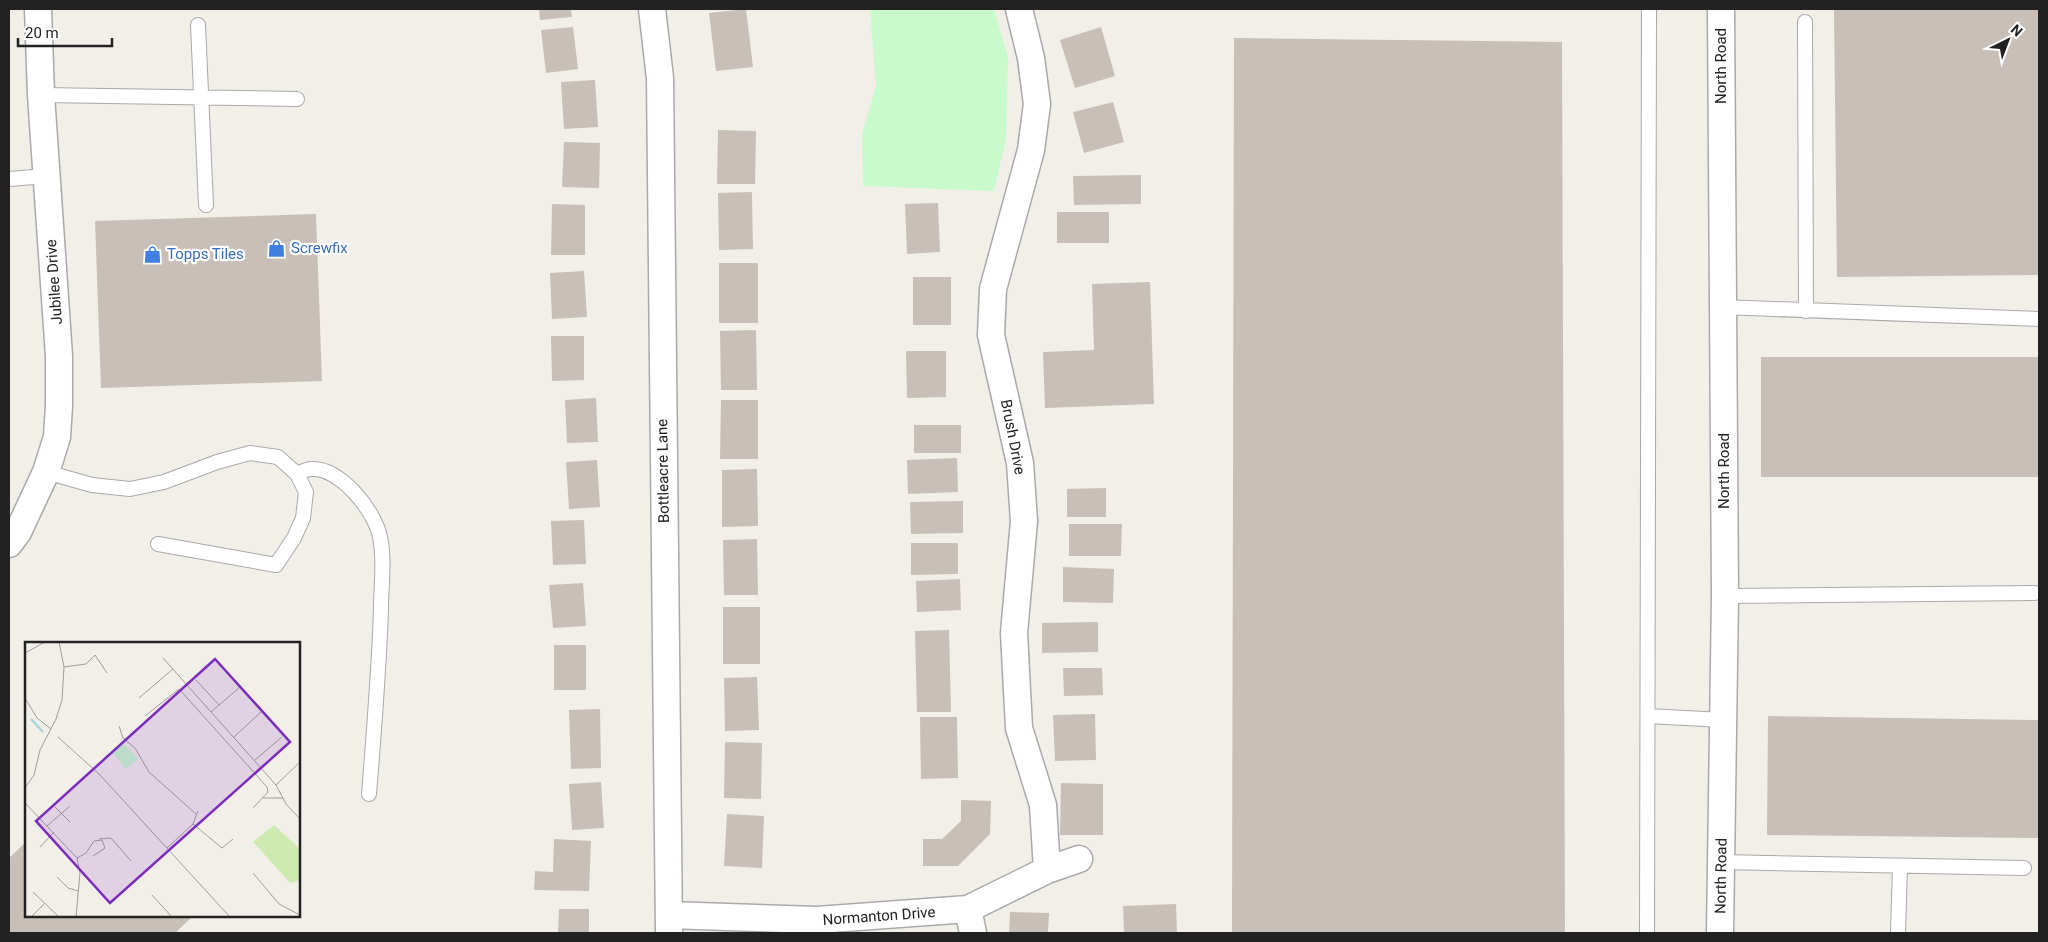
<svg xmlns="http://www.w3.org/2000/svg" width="2048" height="942" viewBox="0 0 2048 942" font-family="Roboto,sans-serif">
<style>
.park{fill:#c8facc}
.building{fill:#c7bfb8}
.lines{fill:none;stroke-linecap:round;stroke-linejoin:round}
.service-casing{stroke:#a9a9a9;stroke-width:16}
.minor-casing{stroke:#a9a9a9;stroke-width:29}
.service{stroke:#fff;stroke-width:14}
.minor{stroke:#fff;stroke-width:26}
.labels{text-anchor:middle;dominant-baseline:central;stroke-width:4.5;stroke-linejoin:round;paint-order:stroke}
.street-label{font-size:15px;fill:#222;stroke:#fff}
.shop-label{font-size:15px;fill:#366cbe;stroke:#fff;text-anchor:start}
.inset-river{fill:none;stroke:#aad3df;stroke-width:2.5}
.inset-road{fill:none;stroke:#9f9d99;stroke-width:1}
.view{fill:#7b2cbf;fill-opacity:0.15;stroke:#7b2cbf;stroke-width:2.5}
.inset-edge{fill:none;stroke:#222;stroke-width:2.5}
</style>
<rect width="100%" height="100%" fill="#f2efe9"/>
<!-- park -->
<path class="park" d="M870,9H994L1008,57L1006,138L994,191L863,186L862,134L876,86Z"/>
<!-- building -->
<path class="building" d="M539,9H571L572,17L540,20Z
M746,9L753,67L716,71L709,13Z
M1834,9H2039V275L1837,277Z
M573,27L578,69L546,73L541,30Z
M1101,27L1115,76L1075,88L1060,40Z
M1234,38L1562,42L1565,933H1232Z
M595,80L598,127L564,129L561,82Z
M1113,102L1124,142L1084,153L1073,112Z
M718,130L756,131L755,184H717Z
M564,142L600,143L599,188L562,187Z
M1141,175V204L1074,205L1073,176Z
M752,192L753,249L719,250L718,193Z
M938,203L940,252L907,254L905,204Z
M552,204L585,205V255H551Z
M1057,212H1109V243H1057Z
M316,214L322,381L101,388L95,221Z
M719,263H758V323H719Z
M584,271L587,317L552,319L550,273Z
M913,277H951V325H913Z
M1150,282L1154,404L1045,408L1043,352L1094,350L1092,284Z
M756,330L757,390H721L720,331Z
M551,336H584V380L552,381Z
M906,351H946V397L907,398Z
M1761,357H2039V477H1761Z
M596,398L598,442L567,443L565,400Z
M721,400H758V459H720Z
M914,425H961V453H914Z
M957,458L958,492L908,494L907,460Z
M597,460L600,507L569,509L566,462Z
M757,469L758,526L722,527V470Z
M1106,488V517H1067V489Z
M963,501V533L911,534L910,502Z
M584,520L586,564L553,565L551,521Z
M1069,524H1122L1121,556H1069Z
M757,539L758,595H724L723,540Z
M911,543H958V574L911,575Z
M1063,567L1114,569L1113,603L1063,602Z
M960,579L961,610L917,612L916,581Z
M583,583L586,626L553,628L549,585Z
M723,607H760V664H723Z
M1098,622V652L1042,653V623Z
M949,630L951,712H917L915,631Z
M554,645H586V690H554Z
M1063,668H1102L1103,695L1064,696Z
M757,677L759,730L725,731L724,678Z
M600,709L601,768L571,769L569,710Z
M1095,714L1096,760L1055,761L1053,715Z
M1768,716L2039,720V838L1767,835Z
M920,717H957L958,778L921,779Z
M725,742L762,743L761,799L724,798Z
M601,782L604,828L572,830L569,784Z
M1061,783L1103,784V835H1060Z
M961,800L991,801L990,834L958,866H923V839H942L961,821Z
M727,814L764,816L762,868L724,866Z
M554,839L591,841L589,891L534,890L535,871L553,872Z
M26,842V916H193L175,933H9V858Z
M1176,904L1177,933H1124L1123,906Z
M559,909H589V933H558Z
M1010,912L1049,913L1048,933H1009Z"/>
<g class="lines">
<defs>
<path id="service" d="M1805,22L1806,311
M198,25L206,205
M41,95L297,99
M9,179L46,176
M1722,307L2039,319
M46,472L92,485L130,489L164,482L217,462L250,453L278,457L297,474L306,492L303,518L294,538L276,565L158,544
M297,474C301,472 307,469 311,469C340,467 375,511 380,537C385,560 381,585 381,609C379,671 374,732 369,794
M1725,596L2035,593
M1648,716L1723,720
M1721,862L2024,868
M1647,933L1649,9
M1898,933L1900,866"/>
<path id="minor" d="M652,9L660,78L669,933
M1019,9L1031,58L1037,104L1031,150L993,289L991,335L1020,463L1024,521L1014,633L1019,728L1043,805L1047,870
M9,544L18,532L46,472L57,437L59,406V356L41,95L38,9
M968,909L973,933
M669,915L817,920L968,909L1047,870L1079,859
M1720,933L1725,596L1721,9"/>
</defs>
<!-- service casing -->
<use href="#service" class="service-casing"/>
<!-- minor casing -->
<use href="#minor" class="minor-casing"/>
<!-- service -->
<use href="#service" class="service"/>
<!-- minor -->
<use href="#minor" class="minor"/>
</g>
<!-- icons -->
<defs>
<symbol id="shop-bare" viewBox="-9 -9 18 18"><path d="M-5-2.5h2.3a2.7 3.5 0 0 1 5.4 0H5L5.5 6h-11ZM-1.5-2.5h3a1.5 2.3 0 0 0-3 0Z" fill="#3f7fe0" stroke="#fff" stroke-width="2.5" paint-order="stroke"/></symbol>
</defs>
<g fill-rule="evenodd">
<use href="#shop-bare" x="264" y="236" width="25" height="25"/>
<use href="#shop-bare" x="140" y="242" width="25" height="25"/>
</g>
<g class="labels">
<!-- street labels -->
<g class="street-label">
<text transform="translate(1721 66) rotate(-90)">North Road</text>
<text transform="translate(54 282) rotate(-94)">Jubilee Drive</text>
<text transform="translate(1013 437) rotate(79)">Brush Drive</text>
<text transform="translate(663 471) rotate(-91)">Bottleacre Lane</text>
<text transform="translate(1724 471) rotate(-90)">North Road</text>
<text transform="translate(1721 876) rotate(-89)">North Road</text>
<text transform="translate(879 916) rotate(-4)">Normanton Drive</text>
</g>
<!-- shop labels -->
<g class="shop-label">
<text x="291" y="248">Screwfix</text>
<text x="167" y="254">Topps Tiles</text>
</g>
</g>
<!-- overview -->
<g transform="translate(25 642)">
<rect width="275" height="275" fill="#f2efe9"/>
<path d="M249,183L275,207V238L265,241L228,200Z" fill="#cdebb0"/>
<path d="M97,100L113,117L101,127L87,110Z" fill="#c8facc"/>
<path class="inset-river" d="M6,77L18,90"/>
<path class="inset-road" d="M0,11L20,0M138,16L251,143L261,162L275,177M39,25L61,22L70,13L82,31M171,38L194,63M161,42L155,48L242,145L243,150L228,166M0,56L12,76L26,87M114,56L148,27M186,70L215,45M120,74L154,47M94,84L98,96L110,106L124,130L171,172M33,95L75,133L205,275M209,95L236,70M230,118L257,95M251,143L275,120M0,146L9,133L15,108L31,77L37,58L39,25L34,0M238,156H258M0,161L52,216L55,231L51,275M30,165L45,180M168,182L197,206L208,197M22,184L45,164M74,197L86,196L106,219M15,205L29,190M142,206L168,182L173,169M52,216L61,211L69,199L77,198L80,206L68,214M228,231L254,262L275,273M32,235L43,246L53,249M8,250L33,274M127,253L147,275M6,275L20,261"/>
<path class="view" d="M190,17L265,100L85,261L11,179Z"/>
<rect width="275" height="275" class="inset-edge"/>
</g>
<!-- border -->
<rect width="2048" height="942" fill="none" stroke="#222222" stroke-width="20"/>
<!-- north arrow -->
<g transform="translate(2008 40) rotate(42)" stroke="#ffffff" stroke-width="4" paint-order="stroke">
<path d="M0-4L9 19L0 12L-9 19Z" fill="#222222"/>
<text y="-8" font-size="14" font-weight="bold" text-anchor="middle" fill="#222222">N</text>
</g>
<!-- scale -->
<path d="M18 38v8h94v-8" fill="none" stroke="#222222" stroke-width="2.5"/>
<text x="25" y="38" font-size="15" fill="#222222" stroke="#ffffff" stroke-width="4" paint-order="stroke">20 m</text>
</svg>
